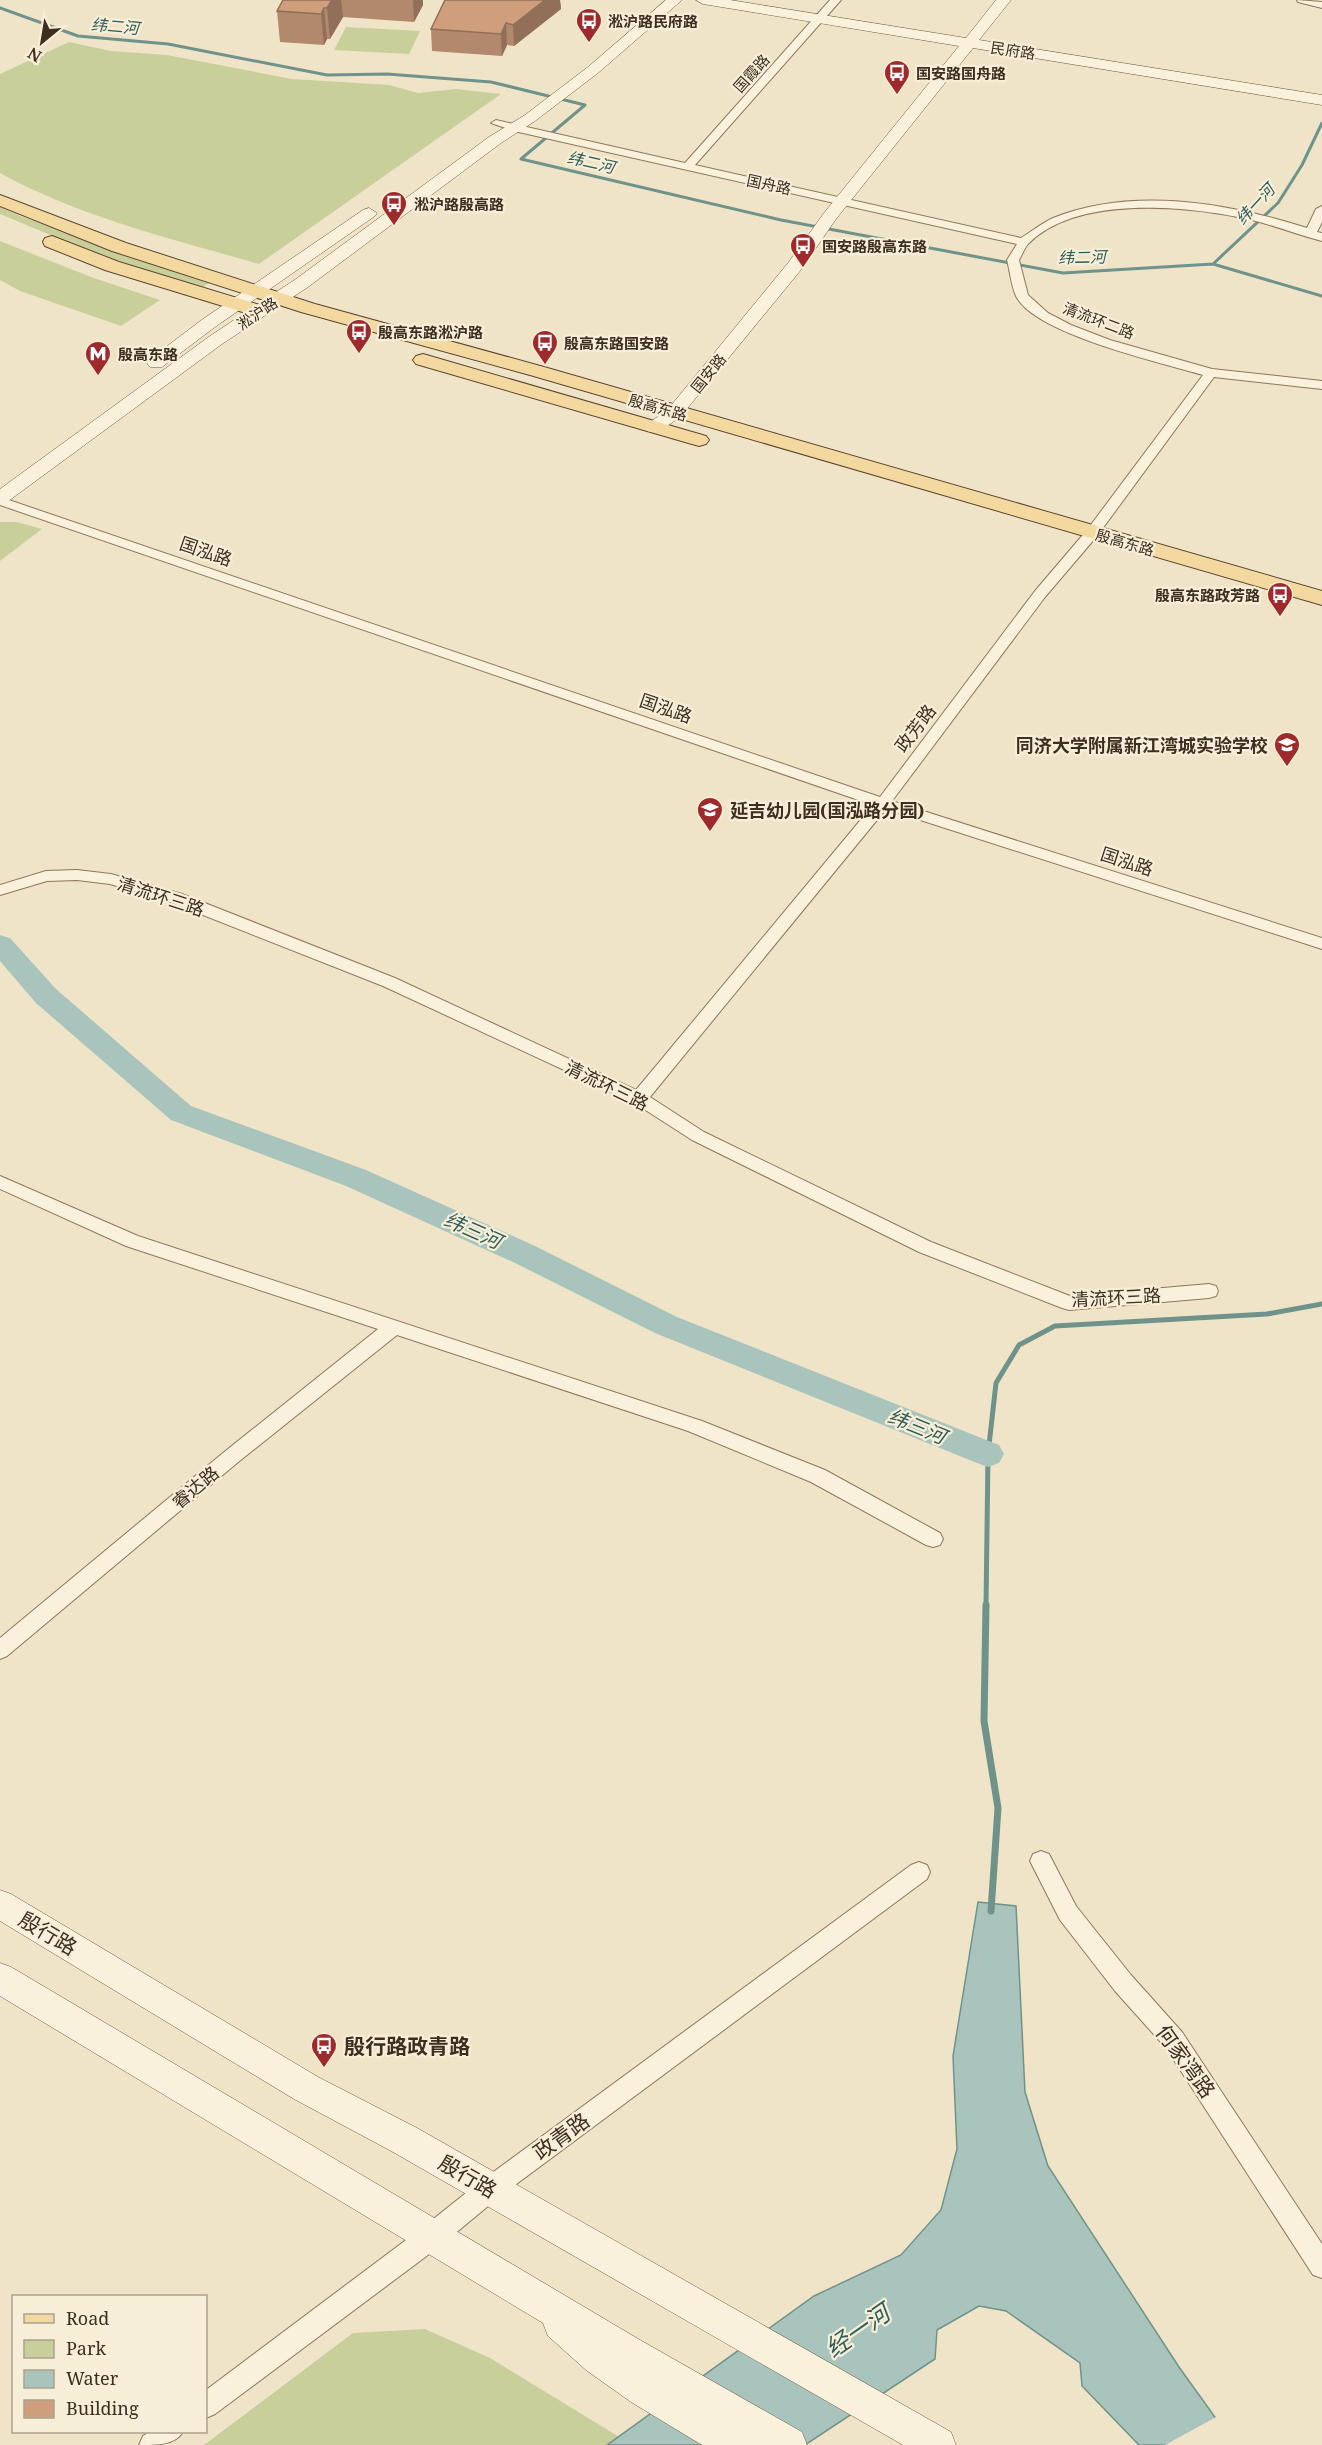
<svg xmlns="http://www.w3.org/2000/svg" width="1322" height="2445" viewBox="0 0 1322 2445" font-family="'Noto Serif','Noto Sans SC',serif">
<style>
.green{fill:#c9cf9b}
.water{fill:#a9c4bc;stroke:#6f938a;stroke-width:1.5}
.pier{fill:#f0e4c8}
.lines{fill:none;stroke-linecap:round;stroke-linejoin:round}
.stream-far2{stroke:#6f938a;stroke-width:3}
.stream-far1{stroke:#6f938a;stroke-width:5}
.stream{stroke:#6f938a;stroke-width:7}
.river{fill:#a9c4bc;fill-rule:evenodd}
.street-casing{stroke:#8d765c;stroke-width:2}
.secondary-casing{stroke:#6f573f;stroke-width:1}
.primary-casing{stroke:#5b4430;stroke-width:2}
.street{fill:#faf1dc;fill-rule:evenodd}
.secondary{fill:#faf1dc;fill-rule:evenodd}
.primary{fill:#f3d9a0;fill-rule:evenodd}
.wall{fill:#b2896c}
.shaded-wall{fill:#916f58}
.building{fill:#cf9f7d;stroke:#916f58;stroke-width:1.5}
.labels{text-anchor:middle;dominant-baseline:central;stroke-width:4.5;stroke-linejoin:round;paint-order:stroke}
.far-poi-label{font-size:15px;font-weight:bold;fill:#3d2e20;stroke:#f7eed8;text-anchor:start}
.far-street-label{font-size:15px;fill:#3d2e20;stroke:#f7eed8}
.far-water-label{font-size:16px;font-style:italic;fill:#2f5d5a;stroke:#f7eed8}
.street-label{font-size:18px;fill:#3d2e20;stroke:#f7eed8}
.poi-label{font-size:18px;font-weight:bold;fill:#3d2e20;stroke:#f7eed8;text-anchor:end}
.water-label{font-size:20px;font-style:italic;fill:#2f5d5a;stroke:#f7eed8}
.near-street-label{font-size:21px;fill:#3d2e20;stroke:#f7eed8}
.near-poi-label{font-size:21px;font-weight:bold;fill:#3d2e20;stroke:#f7eed8;text-anchor:start}
.near-water-label{font-size:24px;font-style:italic;fill:#2f5d5a;stroke:#f7eed8}
</style>
<rect width="100%" height="100%" fill="#f0e4c8"/>
<!-- green -->
<path class="green" d="M346,27L420,31L409,54L334,50Z
M69,42L111,51L167,55L292,79L389,85L418,93L456,89L501,94L259,264C172,239 80,217 0,173V74Z
M0,206L23,217L212,281L203,287L98,255L0,214Z
M0,241L91,277L160,300L121,326L20,291L0,280Z
M0,522H17L42,529L0,561Z
M425,2329L490,2358L621,2438L610,2445H204L353,2333Z"/>
<!-- water -->
<path class="water" d="M978,1902L1016,1906L1025,2092L1048,2166L1179,2367L1235,2445H1139L1082,2386L1080,2363L1006,2311L979,2306L937,2330L935,2359L805,2445H607L814,2296L901,2255L941,2210L957,2149L953,2056Z"/>
<!-- pier -->
<path class="pier" d="M1218,2416L1238,2445H1165Z"/>
<g class="lines">
<!-- stream-far2 -->
<path class="stream-far2" d="M0,8L78,36L168,44L327,75L387,74L491,82L585,105L521,159L781,220L1063,273L1213,264L1322,296
M1213,264L1278,203L1302,165L1322,123"/>
<!-- stream-far1 -->
<path class="stream-far1" d="M986,1607L988,1454L996,1383L1019,1345L1055,1326L1267,1314L1322,1304"/>
<!-- stream -->
<path class="stream" d="M986,1605L984,1721L998,1808L991,1911"/>
<!-- river -->
<path class="river" d="M0,935L10,938L56,989L191,1106L366,1170L535,1246L677,1317L999,1445L1004,1454L999,1463L988,1467L977,1463L655,1333L513,1262L346,1186L171,1120L36,1003L0,961Z"/>
<defs>
<path id="street" d="M830,0H841L695,165L1021,238C1031,232 1042,223 1053,218C1133,186 1228,203 1307,228L1316,209L1322,206V222L1317,232L1322,233V241C1298,235 1276,226 1252,220C1190,206 1077,194 1028,244C1024,249 1022,255 1019,260L1028,295L1048,313L1071,325L1110,340L1212,369L1322,381V389L1214,377L1097,536L1045,597L892,801L1322,938V949L886,809L650,1097L704,1132L931,1242L1070,1296L1209,1284L1216,1286L1218,1291L1216,1296L1209,1298L1069,1310L1062,1308L919,1252L692,1140L633,1102L383,986L170,902L110,884L77,880L47,881L0,895V885L46,871L77,870L111,874L182,894L395,978L636,1090L873,805L0,505V497L880,797L1035,591L1087,530L1203,375C1163,363 1034,334 1016,296C1011,285 1010,271 1007,260L1017,244L514,131L491,123L496,120L685,163Z
M1297,0L1322,2V8L1298,2Z
M0,1176L138,1236L702,1421L825,1470L940,1533L943,1539L940,1545L933,1547L926,1545L811,1482L688,1431L397,1335L237,1463L7,1656L0,1659V1638L223,1453L378,1329L126,1246L0,1189Z
M1041,1851L1049,1854L1076,1906L1131,1975L1182,2032L1322,2244V2278L1313,2275L1166,2048L1115,1991L1060,1920L1030,1861L1033,1854Z
M919,1862L927,1865L930,1872L927,1879L499,2197L440,2246L215,2414L206,2418V2390L422,2228L481,2181L911,1865Z
M149,2432H183C175,2445 157,2445 139,2445L143,2436Z"/>
<path id="secondary" d="M666,0H682L598,73L535,121L501,143L308,287L222,344L7,502L0,504V489L210,336L296,279L489,137L525,115L588,67Z
M696,0H730L966,38L996,0H1011L979,40L1322,95V105L973,48L836,219L800,271L681,416C671,423 660,434 647,431L644,427L669,408L788,263L824,213L959,46L703,4Z
M369,208L377,213L375,216L215,327L162,367H150L147,363L150,359L203,319L363,210Z
M0,1890L11,1894L318,2077L417,2128L951,2432L956,2445H903L393,2152L294,2099L0,1921Z
M0,1963L11,1967L640,2340L802,2432L807,2445H702L631,2402L586,2370L548,2336L543,2323L0,1996Z"/>
<path id="primary" d="M0,195L126,243L315,304L544,367L1322,591V605L530,375L301,312L112,251L0,206Z
M52,236L119,262L263,306L266,310L263,314H249L105,270L45,246L43,242L45,238Z
M423,354L706,436L709,440L706,444L699,446L692,444L416,364L413,360L416,356Z"/>
</defs>
<!-- street casing -->
<use href="#street" class="street-casing"/>
<!-- secondary casing -->
<use href="#secondary" class="secondary-casing"/>
<!-- primary casing -->
<use href="#primary" class="primary-casing"/>
<!-- street -->
<use href="#street" class="street"/>
<!-- secondary -->
<use href="#secondary" class="secondary"/>
<!-- primary -->
<use href="#primary" class="primary"/>
</g>
<!-- wall -->
<path class="wall" d="M283,0H423V5L414,22L343,17L330,39H327L324,45L280,42L277,11Z
M445,0H560L561,9L514,46L507,45L502,56L432,51L431,29Z"/>
<!-- shaded-wall -->
<path class="shaded-wall" d="M332,0H341L343,17L330,39L327,8Z
M413,0H423V5L414,22Z
M545,0H560L561,9L514,46L513,25Z
M324,8L327,39L324,45L321,14Z
M506,23L507,45L502,56L501,34Z"/>
<!-- building -->
<path class="building" d="M283,0H332L327,8H324L321,14L277,11Z
M445,0H545L513,25L506,23L501,34L431,29Z"/>
<!-- icons -->
<defs>
<symbol id="bus-pin" viewBox="-11 -11 22 30"><path d="M0 17L-7.5 6A9.5 9.5 0 1 1 7.5 6Z" fill="#9e2a2b" stroke="#f7eed8"/><path d="M-5-6H5V4H4V6H2V4H-2V6H-4V4H-5ZM-3.5-4V0h7V-4ZM-3.5 1.2v1.5H-2V1.2ZM2 1.2v1.5H3.5V1.2Z" fill="#fff"/></symbol>
<symbol id="metro-pin" viewBox="-11 -11 22 30"><path d="M0 17L-7.5 6A9.5 9.5 0 1 1 7.5 6Z" fill="#9e2a2b" stroke="#f7eed8"/><path d="M-5.5 5V-5H-3L0 0L3-5H5.5V5H3V-.5L0 4L-3-.5V5Z" fill="#fff"/></symbol>
<symbol id="school-pin" viewBox="-11 -11 22 30"><path d="M0 17L-7.5 6A9.5 9.5 0 1 1 7.5 6Z" fill="#9e2a2b" stroke="#f7eed8"/><path d="M0-5L7-2L0 1L-7-2ZM-4 1L0 2.5L4 1V4Q0 6-4 4Z" fill="#fff"/></symbol>
</defs>
<g fill-rule="evenodd">
<use href="#bus-pin" x="574" y="6" width="30" height="40"/>
<use href="#bus-pin" x="882" y="58" width="30" height="40"/>
<use href="#bus-pin" x="379" y="189" width="30" height="40"/>
<use href="#bus-pin" x="788" y="231" width="30" height="40"/>
<use href="#bus-pin" x="344" y="317" width="30" height="40"/>
<use href="#bus-pin" x="530" y="328" width="30" height="40"/>
<use href="#metro-pin" x="83" y="339" width="30" height="40"/>
<use href="#bus-pin" x="1265" y="580" width="30" height="40"/>
<use href="#school-pin" x="1272" y="730" width="30" height="40"/>
<use href="#school-pin" x="695" y="795" width="30" height="40"/>
<use href="#bus-pin" x="309" y="2031" width="30" height="40"/>
</g>
<g class="labels">
<!-- far-poi labels -->
<g class="far-poi-label">
<text x="608" y="21">淞沪路民府路</text>
<text x="916" y="73">国安路国舟路</text>
<text x="414" y="204">淞沪路殷高路</text>
<text x="822" y="246">国安路殷高东路</text>
<text x="378" y="332">殷高东路淞沪路</text>
<text x="564" y="343">殷高东路国安路</text>
<text x="118" y="354">殷高东路</text>
<text x="1260" y="595" text-anchor="end">殷高东路政芳路</text>
</g>
<!-- far-street labels -->
<g class="far-street-label">
<text transform="translate(1013 50) rotate(9)">民府路</text>
<text transform="translate(751 73) rotate(-48)">国霞路</text>
<text transform="translate(769 184) rotate(12)">国舟路</text>
<text transform="translate(257 313) rotate(-34)">淞沪路</text>
<text transform="translate(1099 320) rotate(21)">清流环二路</text>
<text transform="translate(708 373) rotate(-51)">国安路</text>
<text transform="translate(658 407) rotate(16)">殷高东路</text>
<text transform="translate(1125 542) rotate(16)">殷高东路</text>
</g>
<!-- far-water labels -->
<g class="far-water-label">
<text transform="translate(115 26) rotate(5)">纬二河</text>
<text transform="translate(591 162) rotate(13)">纬二河</text>
<text transform="translate(1255 204) rotate(-47)">纬一河</text>
<text transform="translate(1082 257) rotate(-1)">纬二河</text>
</g>
<!-- street labels -->
<g class="street-label">
<text transform="translate(206 551) rotate(19)">国泓路</text>
<text transform="translate(666 708) rotate(19)">国泓路</text>
<text transform="translate(915 728) rotate(-53)">政芳路</text>
<text transform="translate(1127 861) rotate(18)">国泓路</text>
<text transform="translate(161 896) rotate(18)">清流环三路</text>
<text transform="translate(607 1085) rotate(26)">清流环三路</text>
<text transform="translate(1116 1297) rotate(-3)">清流环三路</text>
<text transform="translate(195 1487) rotate(-40)">睿达路</text>
</g>
<!-- poi labels -->
<g class="poi-label">
<text x="1268" y="745">同济大学附属新江湾城实验学校</text>
<text x="730" y="810" text-anchor="start">延吉幼儿园(国泓路分园)</text>
</g>
<!-- water labels -->
<g class="water-label">
<text transform="translate(473 1230) rotate(24)">纬三河</text>
<text transform="translate(917 1426) rotate(22)">纬三河</text>
</g>
<!-- near-street labels -->
<g class="near-street-label">
<text transform="translate(48 1933) rotate(31)">殷行路</text>
<text transform="translate(1186 2061) rotate(54)">何家湾路</text>
<text transform="translate(561 2136) rotate(-36)">政青路</text>
<text transform="translate(468 2176) rotate(30)">殷行路</text>
</g>
<!-- near-poi labels -->
<g class="near-poi-label">
<text x="344" y="2046">殷行路政青路</text>
</g>
<!-- near-water labels -->
<g class="near-water-label">
<text transform="translate(857 2330) rotate(-35)">经一河</text>
</g>
</g>
<!-- legend -->
<rect x="12" y="2295" width="195" height="138" fill="#f7eed8" stroke="#ada18e" stroke-width="1.5"/>
<rect x="24" y="2314" width="30" height="9" fill="#f3d9a0" stroke="#ada18e" stroke-width="1.5"/>
<text x="66" y="2325" font-size="18" fill="#3d2e20">Road</text>
<rect x="24" y="2340" width="30" height="18" fill="#c9cf9b" stroke="#ada18e" stroke-width="1.5"/>
<text x="66" y="2355" font-size="18" fill="#3d2e20">Park</text>
<rect x="24" y="2370" width="30" height="18" fill="#a9c4bc" stroke="#ada18e" stroke-width="1.5"/>
<text x="66" y="2385" font-size="18" fill="#3d2e20">Water</text>
<rect x="24" y="2400" width="30" height="18" fill="#cf9f7d" stroke="#ada18e" stroke-width="1.5"/>
<text x="66" y="2415" font-size="18" fill="#3d2e20">Building</text>
<!-- north arrow -->
<g transform="translate(42 42) rotate(210)" stroke="#f7eed8" stroke-width="4.5" paint-order="stroke">
<path d="M0-4.5L10 22L0 15L-10 22Z" fill="#3d2e20"/>
<text y="-9" font-size="16" font-weight="bold" text-anchor="middle" fill="#3d2e20">N</text>
</g>
</svg>
